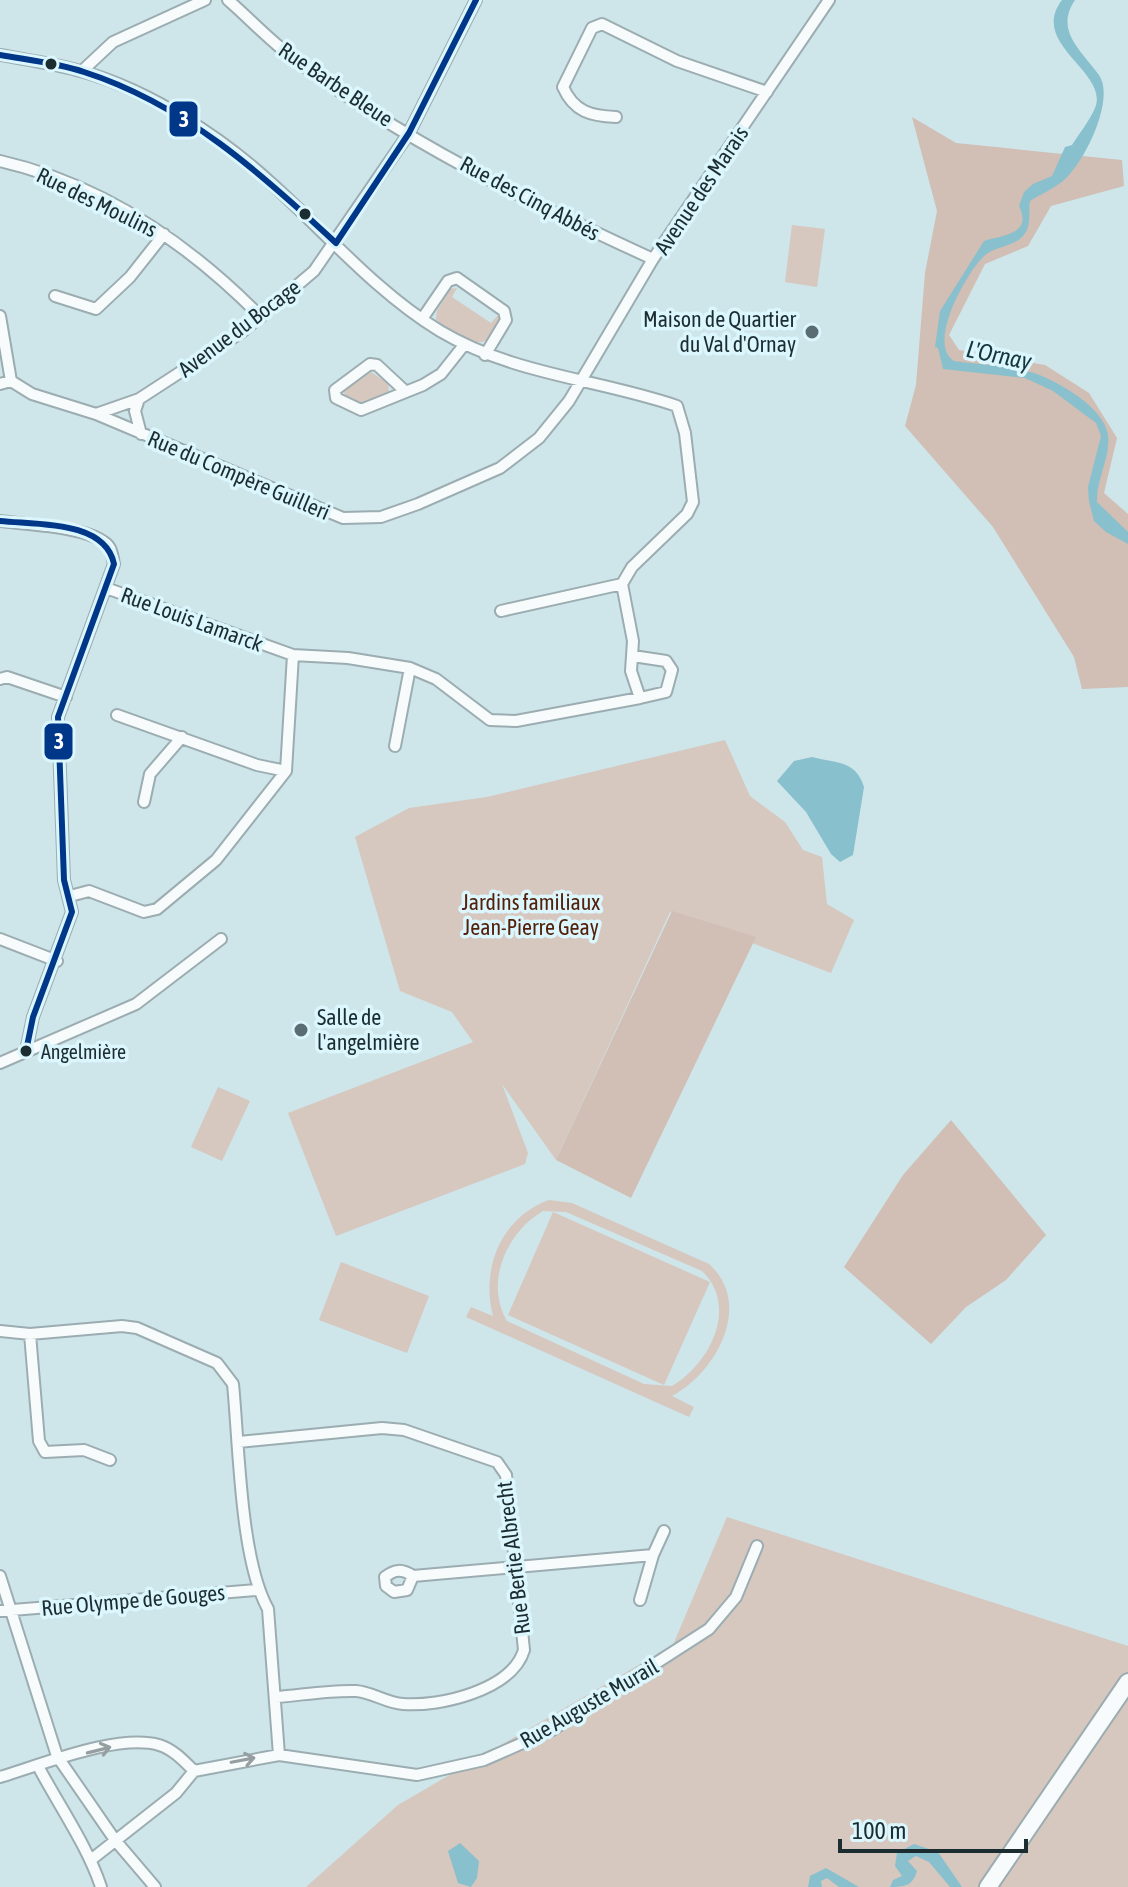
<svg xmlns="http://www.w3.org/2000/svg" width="1128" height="1887" viewBox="0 0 1128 1887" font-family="'Asap Condensed',sans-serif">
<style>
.green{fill:#d6c7bf;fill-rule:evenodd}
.forest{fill:#d1beb4}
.water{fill:#89c0cd}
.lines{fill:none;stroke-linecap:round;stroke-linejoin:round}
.minor-casing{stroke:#9badb1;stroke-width:14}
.primary-casing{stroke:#9badb1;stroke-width:20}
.minor{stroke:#f8fbfc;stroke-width:10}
.primary{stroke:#f8fbfc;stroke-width:16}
.bus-1-casing{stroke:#dcf6fd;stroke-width:12}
.bus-1{stroke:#003788;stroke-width:6}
.oneway{stroke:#959ea1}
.bus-dot{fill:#1c2d31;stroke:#dcf6fd;stroke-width:3}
.poi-dot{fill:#5a6d72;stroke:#dcf6fd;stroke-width:3}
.labels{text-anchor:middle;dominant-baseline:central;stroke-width:7;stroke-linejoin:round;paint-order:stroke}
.bus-label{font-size:20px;fill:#1c2d31;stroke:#dcf6fd;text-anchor:start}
.street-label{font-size:22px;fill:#1c2d31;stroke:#dcf6fd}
.poi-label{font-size:22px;fill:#1c2d31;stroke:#dcf6fd;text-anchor:end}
.park-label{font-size:22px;fill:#53210a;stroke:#dcf6fd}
.water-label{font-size:24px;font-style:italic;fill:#15363e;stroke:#dcf6fd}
.line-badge{stroke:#dcf6fd;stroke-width:3}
.badge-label{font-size:22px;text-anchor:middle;font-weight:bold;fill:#fff}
</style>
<rect width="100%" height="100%" fill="#cee5ea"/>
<!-- green -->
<path class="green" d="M792,225L825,229L817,287L785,282Z
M457,288L452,297L491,323L498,315L499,321L488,340C470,348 449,332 436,319L437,311L450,289Z
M371,372L388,383L389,392L365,403L345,398L344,391Z
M725,740L750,796L785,822L803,850L822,857L827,904L854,920L831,973L670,912L556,1160L502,1084L528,1153L525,1164L336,1236L288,1113L473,1042L452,1012L400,991L355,837L409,808L487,797Z
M218,1087L250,1101L222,1161L191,1147Z
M549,1200L572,1203L709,1264C754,1304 716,1373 672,1396L694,1407L689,1417L466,1317L471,1307L493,1316C481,1269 500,1218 549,1200ZM543,1211L566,1212L702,1271C739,1306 710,1364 672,1386L644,1384L507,1321C484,1282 507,1232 543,1211Z
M553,1212L710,1282L664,1385L508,1315Z
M341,1262L429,1296L407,1353L319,1320Z
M727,1517L1128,1646V1887H306L398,1805L673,1645Z"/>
<!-- forest -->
<path class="forest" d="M912,117L956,143L1122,160L1124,186L1051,206L1028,246L985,264L949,335L959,350L1045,365L1089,393L1117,438L1104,493L1128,514V687L1082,689L1074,657L993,527L905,426L916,385L925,273L937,211Z
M672,911L756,937L631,1198L556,1160Z
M951,1120L1046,1235L1006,1280L966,1307L931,1344L844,1267L903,1175Z"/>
<!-- water -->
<path class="water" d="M1062,0H1075C1054,31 1082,51 1099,75C1116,100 1083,165 1063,181C1053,189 1041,194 1030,201C1028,214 1032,226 1023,236C1013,247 995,246 984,256C967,272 926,344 954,361C979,365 1010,365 1034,373C1059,382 1104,407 1108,435C1111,457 1096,479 1097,502L1128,532V544L1106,532L1094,521L1089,501L1088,487L1101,436L1096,423L1053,391L1025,378L943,369L938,348L935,347L940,311L984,241C1002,235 1033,235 1019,206L1024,192L1033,184L1052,176L1065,147L1072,145C1079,134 1090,120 1095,108C1110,72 1028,44 1062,0Z
M812,757C835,763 856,760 864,787L853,855L840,862L831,854L806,812L777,781L794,761Z
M460,1843L479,1861L477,1878L471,1887L458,1883L448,1851Z
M914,1844L938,1852L962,1887H950L929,1862L916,1856L908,1861L917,1871C913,1886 904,1887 890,1887L893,1880L902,1876L895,1866L897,1853Z
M826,1868L859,1887H839L827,1878L821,1881L822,1887H808L810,1876Z"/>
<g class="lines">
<defs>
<path id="minor" d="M228,0C250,19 269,40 292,57C401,140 529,202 653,259
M0,55C28,60 57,64 84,72C150,91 220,136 271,183C325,232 377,293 440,331C514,375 598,379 677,406L685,433L693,502L687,514L632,567L622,584L633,641L631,671L640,698L666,692L672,670L666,661L633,656
M82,71L113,42L205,0
M616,117C591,116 574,112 563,87L592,28L602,24L677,61L767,92
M0,161C101,184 189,244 261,317
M55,296L96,309L130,277L164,234
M0,316L11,381L0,384
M422,319L448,281L457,278L504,311L506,320L485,355
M11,381L32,394L96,414L139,399L135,411L141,434
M406,392L377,365L370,364L335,390L336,398L361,410L423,385L441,374L464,345
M139,399L242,332L314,271L409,133L476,0
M96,414L343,518L381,517L418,504L500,468L539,438L569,401L653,259L829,0
M0,521C27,525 83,526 104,542C112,547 112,555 114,564L58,717L64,880L72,912L33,1017L26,1051
M106,588L293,655L348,658L410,668L436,679L490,720L516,721L640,698
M501,611L622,584
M0,679L7,677L66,697
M117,715L257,765L286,771
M395,746L410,668
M286,771L293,655
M144,802L150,774L182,737
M70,896L89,891L144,912L157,909L216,860L286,771
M0,939L57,961
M0,1063L136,1004L221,939
M0,1331L30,1334L122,1326L137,1328L217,1363L233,1384C239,1444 240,1559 268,1609L279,1755
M30,1334L39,1441L45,1452L84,1450L110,1460
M239,1442L382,1428L404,1430L497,1462L506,1475L524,1650C512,1690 440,1707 403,1704C386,1703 372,1692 356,1691C330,1690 302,1695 276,1697
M653,1555L664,1531
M0,1576L57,1756L115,1840L155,1887
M413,1576L407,1590L394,1592L386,1586L385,1577C395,1569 402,1569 413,1576L653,1555L640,1600
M0,1611L257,1590
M38,1766C58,1804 88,1847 101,1887
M0,1777C41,1765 118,1733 159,1745C173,1749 184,1761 194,1771L279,1755L417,1775L484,1760L552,1730L709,1629L736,1597L757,1546
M92,1859L176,1793L194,1771"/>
<path id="primary" d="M988,1887L1128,1682"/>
</defs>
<!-- minor casing -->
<use href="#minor" class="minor-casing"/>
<!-- primary casing -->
<use href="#primary" class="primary-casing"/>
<!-- minor -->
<use href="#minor" class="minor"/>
<!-- primary -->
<use href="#primary" class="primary"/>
<defs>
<path id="bus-1" d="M0,55C28,60 57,63 84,72C184,104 261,173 336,243
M336,243L409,133L476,0
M0,521C36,525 105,520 114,564L58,717L64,880L72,912L33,1017L26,1051"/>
</defs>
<!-- bus-1 casing -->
<use href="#bus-1" class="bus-1-casing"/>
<!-- bus-1 -->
<use href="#bus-1" class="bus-1"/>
</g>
<!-- one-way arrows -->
<defs><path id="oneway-shaft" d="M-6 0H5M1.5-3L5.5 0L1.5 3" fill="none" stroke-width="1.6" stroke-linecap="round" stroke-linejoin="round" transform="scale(2)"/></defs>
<g class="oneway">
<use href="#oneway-shaft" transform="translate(99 1750) rotate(-14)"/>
<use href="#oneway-shaft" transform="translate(243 1760) rotate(-11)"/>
</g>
<!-- markers -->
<g class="bus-dot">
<circle cx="51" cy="64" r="7"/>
<circle cx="305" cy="214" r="7"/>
<circle cx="26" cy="1051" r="7"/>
</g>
<g class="poi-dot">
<circle cx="812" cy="332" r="8"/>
<circle cx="301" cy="1030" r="8"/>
</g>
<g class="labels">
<!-- bus labels -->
<g class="bus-label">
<text x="41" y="1051">Angelmière</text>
</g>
<!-- street labels -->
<g class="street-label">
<text transform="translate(336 84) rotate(34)">Rue Barbe Bleue</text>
<text transform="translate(701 190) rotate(-56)">Avenue des Marais</text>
<text transform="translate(530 198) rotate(28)">Rue des Cinq Abbés</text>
<text transform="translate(97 202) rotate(26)">Rue des Moulins</text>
<text transform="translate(239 328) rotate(-37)">Avenue du Bocage</text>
<text transform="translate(239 475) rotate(23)">Rue du Compère Guilleri</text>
<text transform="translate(192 619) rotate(20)">Rue Louis Lamarck</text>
<text transform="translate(513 1558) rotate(-97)">Rue Bertie Albrecht</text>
<text transform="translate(133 1600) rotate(-5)">Rue Olympe de Gouges</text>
<text transform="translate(589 1703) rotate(-30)">Rue Auguste Murail</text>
</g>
<!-- poi labels -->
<g class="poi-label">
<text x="796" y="319">Maison de Quartier<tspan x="796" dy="25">du Val d'Ornay</tspan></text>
<text x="317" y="1017" text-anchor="start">Salle de<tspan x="317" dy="25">l'angelmière</tspan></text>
</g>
<!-- park labels -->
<g class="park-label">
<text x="531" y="902">Jardins familiaux<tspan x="531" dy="25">Jean-Pierre Geay</tspan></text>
</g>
<!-- water labels -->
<g class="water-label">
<text transform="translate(999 355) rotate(12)">L'Ornay</text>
</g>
</g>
<g class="line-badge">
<rect x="168" y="100" width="31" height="38" rx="8" fill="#003788"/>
<rect x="43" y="722" width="31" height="39" rx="8" fill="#003788"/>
</g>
<g class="badge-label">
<text x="184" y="127">3</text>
<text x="59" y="749">3</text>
</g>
<!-- scale -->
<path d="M840 1839v12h186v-12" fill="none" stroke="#1c2d31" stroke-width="4"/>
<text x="852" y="1839" font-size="24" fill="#1c2d31" stroke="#dcf6fd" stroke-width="6" paint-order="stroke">100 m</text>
</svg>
